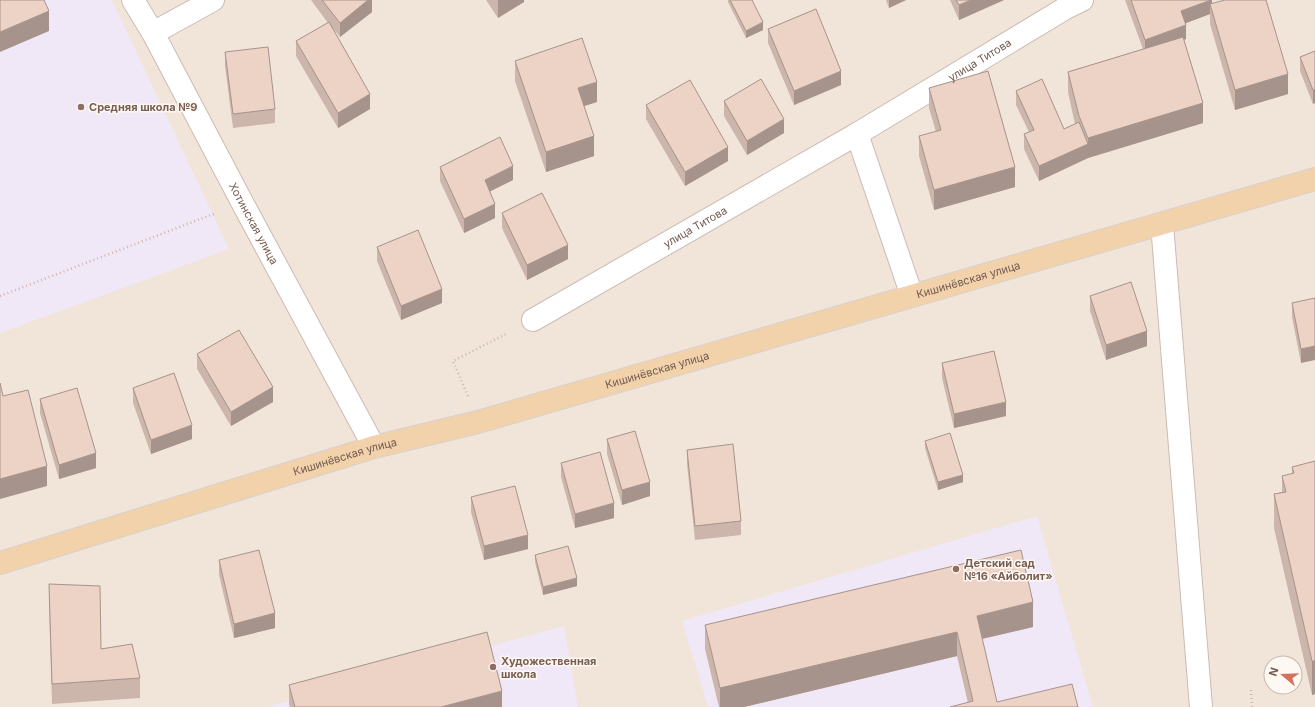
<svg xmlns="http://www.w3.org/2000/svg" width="1315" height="707" viewBox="0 0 1315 707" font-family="Inter,sans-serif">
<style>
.residential{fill:#f1e5da;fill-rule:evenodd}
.education{fill:#f0e7f7}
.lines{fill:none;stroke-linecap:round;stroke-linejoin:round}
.minor-casing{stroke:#ccbbb2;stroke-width:24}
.major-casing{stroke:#d8d1ce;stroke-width:24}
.path{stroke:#d2b5a8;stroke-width:2.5;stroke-dasharray:1 3;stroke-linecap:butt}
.minor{stroke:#fff;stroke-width:22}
.major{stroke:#f1d2ab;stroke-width:22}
.wall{fill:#ccb5aa}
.shaded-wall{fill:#a6938b}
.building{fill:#edd2c6;stroke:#a6938b}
.education-dot{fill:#8d6e63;stroke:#fdf8f1;stroke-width:1.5}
.labels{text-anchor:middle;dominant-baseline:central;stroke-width:3;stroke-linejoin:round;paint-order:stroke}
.street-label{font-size:11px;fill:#735a50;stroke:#fdf8f1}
.education-label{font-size:11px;font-weight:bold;fill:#785e54;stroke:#fdf8f1;text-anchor:start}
</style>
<rect width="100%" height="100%" fill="#faf3eb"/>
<!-- residential -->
<path class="residential" d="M0,0H1315V707H0ZM1271,663H1295V687H1271Z"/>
<!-- education -->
<path class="education" d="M0,0H112L229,249L0,333Z
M1037,516L1093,707H708L682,621Z
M564,626L578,707H266Z"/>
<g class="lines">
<defs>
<g id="minor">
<path id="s1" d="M133,0L153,33L243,204L374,447"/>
<path d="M153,33L213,0"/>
<path d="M857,134L912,296"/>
<path d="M1162,224L1201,707"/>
<path id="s2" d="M533,320L857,134L1064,9L1082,0"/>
</g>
<g id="major">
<path id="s3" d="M0,563L374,447L478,422L1315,179"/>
</g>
</defs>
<!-- minor casing -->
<use href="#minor" class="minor-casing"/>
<!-- major casing -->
<use href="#major" class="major-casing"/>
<!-- path -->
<path class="path" d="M0,296L216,213
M468,396L453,361L508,333
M1251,690L1252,707"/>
<!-- minor -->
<use href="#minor" class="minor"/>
<!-- major -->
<use href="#major" class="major"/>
</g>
<!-- wall -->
<path class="wall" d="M311,0H372V12L340,37L330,25L370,109L338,128L296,56V41L328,23Z
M486,0H524V2L498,18Z
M728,0H752L763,30L746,38L728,2Z
M886,0H906L889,8Z
M950,0H1004L959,20Z
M1125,0H1212V4L1288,94L1235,110L1210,24V14L1186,23V39L1184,40L1203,123L1088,158L1039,181L1024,149V134L1029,132L1016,105V91L1064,129L1075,124L1068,92V72L1143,49Z
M768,29L841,85L794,105L768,43Z
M1315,51L1313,104L1300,71V57Z
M225,52L275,109V123L233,128L225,66Z
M515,61L597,102L584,106L594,156L546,172L515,81Z
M929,88L1015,187L934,210L919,156V136L936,132L929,108Z
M724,101L784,133L747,155L724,116Z
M646,105L728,161L685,186L646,119Z
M440,167L513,180L490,191L495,218L464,233L440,181Z
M502,213L568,259L527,280L502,228Z
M377,247L442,303L401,320L377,261Z
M1090,296L1147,346L1106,360L1090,311Z
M1315,298L1301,363L1292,317V303Z
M197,354L273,402L231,426L197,369Z
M942,363L1006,416L954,428L942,378Z
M133,388L192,439L151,454L133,403Z
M40,399L96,468L59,479L40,413Z
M607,439L650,496L622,505L607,454Z
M925,441L963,482L938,490L925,448Z
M687,450L741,521V535L695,540L687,464Z
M1315,461V694L1312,695L1274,528V494L1282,492V476L1292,474V467Z
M561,463L614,518L575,528L561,477Z
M471,497L528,549L484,560L471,512Z
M535,555L577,586L543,595L535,562Z
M219,560L275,628L234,638L219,575Z
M49,584L101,649L140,678V698L52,704L49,604Z
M705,625L1033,627L982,639L997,702L1078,707L968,703L957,656L744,707H719L705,649Z
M289,685L502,707H290L289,705Z"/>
<!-- shaded-wall -->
<path class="shaded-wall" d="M368,0H372V12L340,37V23Z
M498,0H524V2L498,18Z
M889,0H906L889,8Z
M971,0H1004L959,20V5Z
M1211,0H1212V9L1210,4V14L1181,25V11Z
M49,11V31L0,52V32Z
M763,22V30L746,38V31Z
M1186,25V39L1145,54V40Z
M841,71V85L794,105V91Z
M1288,74V94L1235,110V90Z
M597,82V102L578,108V88Z
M1315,89V103L1313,104V90Z
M370,94V109L338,128V113Z
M1203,103V123L1088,158V138Z
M784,119V133L747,155V141Z
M594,136V156L546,172V152Z
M1088,144V158L1039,181V166Z
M728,147V161L685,186V172Z
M513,166V180L485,194V180Z
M1015,167V187L934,210V190Z
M495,204V218L464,233V219Z
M568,245V259L527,280V265Z
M442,289V303L401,320V306Z
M1147,331V346L1106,360V345Z
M1315,346V360L1301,363V349Z
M273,387V402L231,426V412Z
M1006,402V416L954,428V414Z
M192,425V439L151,454V440Z
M96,453V468L59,479V465Z
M47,466V486L0,499V479Z
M963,475V482L938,490V482Z
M650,482V496L622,505V490Z
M614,503V518L575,528V514Z
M528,535V549L484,560V546Z
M577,578V586L543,595V587Z
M1033,602V627L977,640V616Z
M275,613V628L234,638V624Z
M957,632V656L744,707H720V688Z
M1312,661H1315V694L1312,695Z
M502,691V707H441Z"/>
<!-- building -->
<path class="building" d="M0,0H44L49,11L0,32Z
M322,0H368L340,23Z
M730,0H752L763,22L746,31Z
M956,0H971L959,5Z
M1131,0H1211L1181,11L1186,25L1145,40Z
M1225,0H1266L1288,74L1235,90L1210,4Z
M816,9L841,71L794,91L768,29Z
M329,22L370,94L338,113L296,41Z
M1183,37L1203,103L1088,138L1079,116L1068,72Z
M582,38L597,82L578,88L594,136L546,152L515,61Z
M268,47L275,109L233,114L225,52Z
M1315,51V89L1313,90L1300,57Z
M988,71L1015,167L934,190L919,136L941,130L929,88Z
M761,79L784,119L747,141L724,101Z
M1042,79L1064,129L1079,122L1088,144L1039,166L1024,134L1034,130L1016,91Z
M690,80L728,147L685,172L646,105Z
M500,137L513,166L485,180L495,204L464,219L440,167Z
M542,193L568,245L527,265L502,213Z
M418,230L442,289L401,306L377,247Z
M1131,282L1147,331L1106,345L1090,296Z
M1315,298V346L1301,349L1292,303Z
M239,330L273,387L231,412L197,354Z
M994,351L1006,402L954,414L942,363Z
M174,373L192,425L151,440L133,388Z
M0,383L3,396L28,390L47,466L0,479Z
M77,388L96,453L59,465L40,399Z
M635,431L650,482L622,490L607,439Z
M950,433L963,475L938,482L925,441Z
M733,444L741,521L695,526L687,450Z
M600,452L614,503L575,514L561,463Z
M1315,461V661H1312L1274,494L1286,492L1282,476L1294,473L1292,467Z
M515,486L528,535L484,546L471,497Z
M568,546L577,578L543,587L535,555Z
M259,550L275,613L234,624L219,560Z
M1021,550L1033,602L977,616L997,702L1072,684L1078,707H950L973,701L957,632L720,688L705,625Z
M49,584L100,586L101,649L132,644L140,678L52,684Z
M487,632L502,691L441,707H295L289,685Z"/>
<!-- markers -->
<g class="education-dot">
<circle cx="81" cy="107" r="4"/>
<circle cx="956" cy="569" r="4"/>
<circle cx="493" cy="667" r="4"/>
</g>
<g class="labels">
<!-- street labels -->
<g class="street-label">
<text stroke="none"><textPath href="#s2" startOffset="517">улица Титова</textPath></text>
<text stroke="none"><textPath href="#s1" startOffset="254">Хотинская улица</textPath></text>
<text stroke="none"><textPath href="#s2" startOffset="187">улица Титова</textPath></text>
<text stroke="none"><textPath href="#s3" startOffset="1009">Кишинёвская улица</textPath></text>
<text stroke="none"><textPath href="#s3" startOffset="685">Кишинёвская улица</textPath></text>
<text stroke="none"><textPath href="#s3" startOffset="361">Кишинёвская улица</textPath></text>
</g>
<!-- education labels -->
<g class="education-label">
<text x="89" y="107">Средняя школа №9</text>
<text x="964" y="563">Детский сад<tspan x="964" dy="13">№16 «Айболит»</tspan></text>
<text x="501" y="661">Художественная<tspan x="501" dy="13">школа</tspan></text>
</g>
</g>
<!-- north arrow -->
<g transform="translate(1283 675) rotate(289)"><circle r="19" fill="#fdf8f1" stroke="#c6b9b1"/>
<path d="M0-3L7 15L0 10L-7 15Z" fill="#d6705f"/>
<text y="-6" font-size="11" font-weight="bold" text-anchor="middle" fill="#735a50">N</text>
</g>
</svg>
